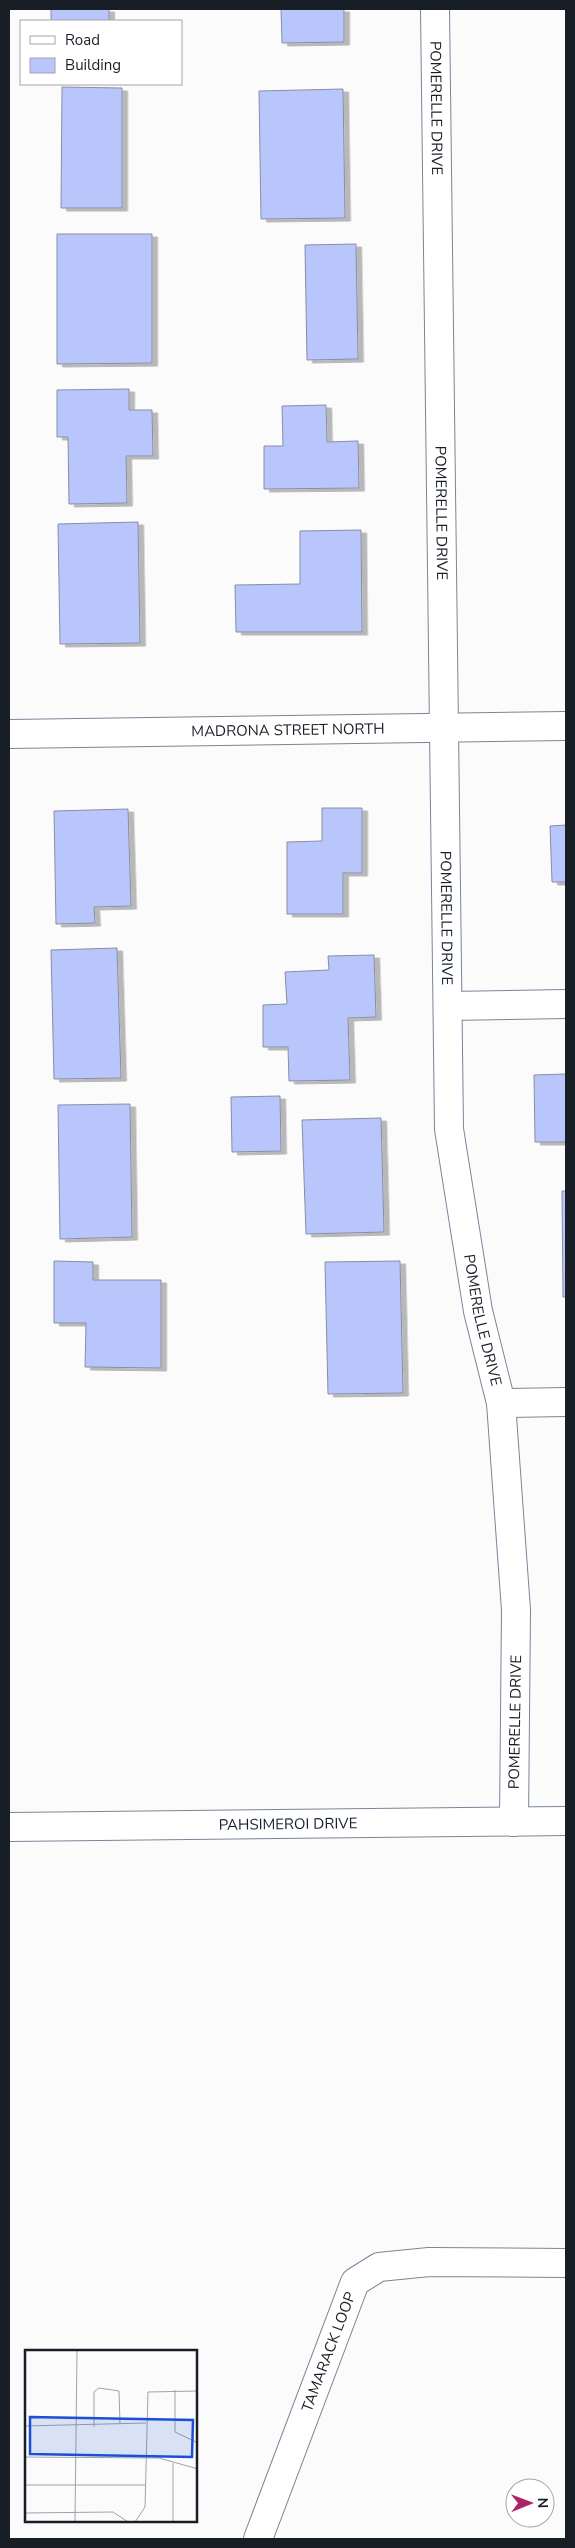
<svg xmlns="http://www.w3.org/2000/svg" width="575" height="2548" viewBox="0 0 575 2548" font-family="'Nunito Sans',sans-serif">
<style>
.building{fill:#b9c6fc;stroke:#888da3;filter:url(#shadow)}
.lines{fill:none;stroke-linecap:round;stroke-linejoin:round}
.street-casing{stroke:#778699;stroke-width:30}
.secondary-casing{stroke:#778699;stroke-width:30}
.street{stroke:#fff;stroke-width:28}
.secondary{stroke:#fff;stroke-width:28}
.labels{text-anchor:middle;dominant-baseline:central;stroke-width:4;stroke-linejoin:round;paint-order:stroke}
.street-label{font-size:15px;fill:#181e25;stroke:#fff}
.inset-road{fill:none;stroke:#a0a3a5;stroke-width:1}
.view{fill:#1d4ed8;fill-opacity:0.15;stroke:#1d4ed8;stroke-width:2.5}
.inset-edge{fill:none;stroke:#181e25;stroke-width:2.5}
</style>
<defs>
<filter id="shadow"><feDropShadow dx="5.5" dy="3" stdDeviation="0" flood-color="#0004"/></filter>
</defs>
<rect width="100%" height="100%" fill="#fbfbfb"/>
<!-- building -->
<path class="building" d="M51,9H109V21H51Z
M281,9H344V42L282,43Z
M62,87L122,88V208H61Z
M343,89L345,218L261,219L259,91Z
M57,234H152V363L57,364Z
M356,244L358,359L307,360L305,245Z
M129,389V410H152L153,456H126L127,503L69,504L68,437H57V390Z
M326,405L327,442L358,441L359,488L264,489V446H283L282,406Z
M138,522L140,643L60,644L58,524Z
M361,530L362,632H236L235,585L300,584V531Z
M322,808H362V873H343V914H287V842L322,841Z
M128,809L131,906L94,907L95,923L56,924L54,811Z
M566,825V882H552L550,826Z
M117,948L121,1078L54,1079L51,950Z
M374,955L376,1017L348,1018L350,1080L289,1081L288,1047H263V1005L287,1004L285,972L329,970L328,956Z
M566,1074V1142H535L534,1075Z
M280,1096L281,1151L232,1152L231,1097Z
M130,1104L132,1237L60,1239L58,1105Z
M381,1118L384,1232L306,1234L302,1120Z
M562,1191H566V1297H563Z
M54,1261L93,1262V1280H161V1368L85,1367L86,1323H54Z
M400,1261L403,1393L328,1394L325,1262Z"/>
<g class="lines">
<defs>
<g id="street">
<path id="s1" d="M435,9L449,1129L478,1311L501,1403L516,1610L514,1822"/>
<path d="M448,1006L566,1004"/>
<path d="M501,1403L566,1402"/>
<path id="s2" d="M9,1827L566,1821"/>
<path id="s3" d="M258,2539L355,2282L379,2267L429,2262L566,2263"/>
</g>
<g id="secondary">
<path id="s4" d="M9,734L566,726"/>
</g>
</defs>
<!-- street casing -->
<use href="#street" class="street-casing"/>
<!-- secondary casing -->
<use href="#secondary" class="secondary-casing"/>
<!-- street -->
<use href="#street" class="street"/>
<!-- secondary -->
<use href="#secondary" class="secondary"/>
</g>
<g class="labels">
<!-- street labels -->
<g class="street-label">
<text stroke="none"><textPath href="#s1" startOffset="99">POMERELLE DRIVE</textPath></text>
<text stroke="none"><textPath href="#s1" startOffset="504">POMERELLE DRIVE</textPath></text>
<text stroke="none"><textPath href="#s4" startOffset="279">MADRONA STREET NORTH</textPath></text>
<text stroke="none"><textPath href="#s1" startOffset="909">POMERELLE DRIVE</textPath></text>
<text stroke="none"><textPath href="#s1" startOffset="1314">POMERELLE DRIVE</textPath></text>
<text transform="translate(515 1722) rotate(-89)">POMERELLE DRIVE</text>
<text stroke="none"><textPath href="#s2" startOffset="279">PAHSIMEROI DRIVE</textPath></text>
<text stroke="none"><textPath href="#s3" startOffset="200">TAMARACK LOOP</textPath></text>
</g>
</g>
<!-- overview -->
<g transform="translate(25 2350)">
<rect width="172" height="172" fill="#fbfbfb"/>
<path class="inset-road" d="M150,40V82L173,93M0,76L121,73M69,77V42L74,38L94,41L95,74M0,107L134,108L173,119M0,135H120M0,163L88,162L103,172M50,172L52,0M110,172L120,157L123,42L173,41M148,172V113"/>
<path class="view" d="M5,67L168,70L167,107L5,104Z"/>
<rect width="172" height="172" class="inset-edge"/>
</g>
<!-- border -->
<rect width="575" height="2548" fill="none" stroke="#181e25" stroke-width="20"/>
<!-- legend -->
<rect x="20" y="20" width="162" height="65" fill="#ffffff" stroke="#a3a5a8"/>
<rect x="30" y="36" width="25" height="8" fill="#ffffff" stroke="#a3a5a8"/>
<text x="65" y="45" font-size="15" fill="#181e25">Road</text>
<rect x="30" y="58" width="25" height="15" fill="#b9c6fc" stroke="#a3a5a8"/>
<text x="65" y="70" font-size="15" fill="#181e25">Building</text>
<!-- north arrow -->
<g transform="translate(530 2503) rotate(89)"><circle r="24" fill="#ffffff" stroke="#a3a5a8"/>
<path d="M0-4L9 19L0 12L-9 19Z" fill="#ab2469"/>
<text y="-8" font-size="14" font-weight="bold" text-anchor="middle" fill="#181e25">N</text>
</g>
</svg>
